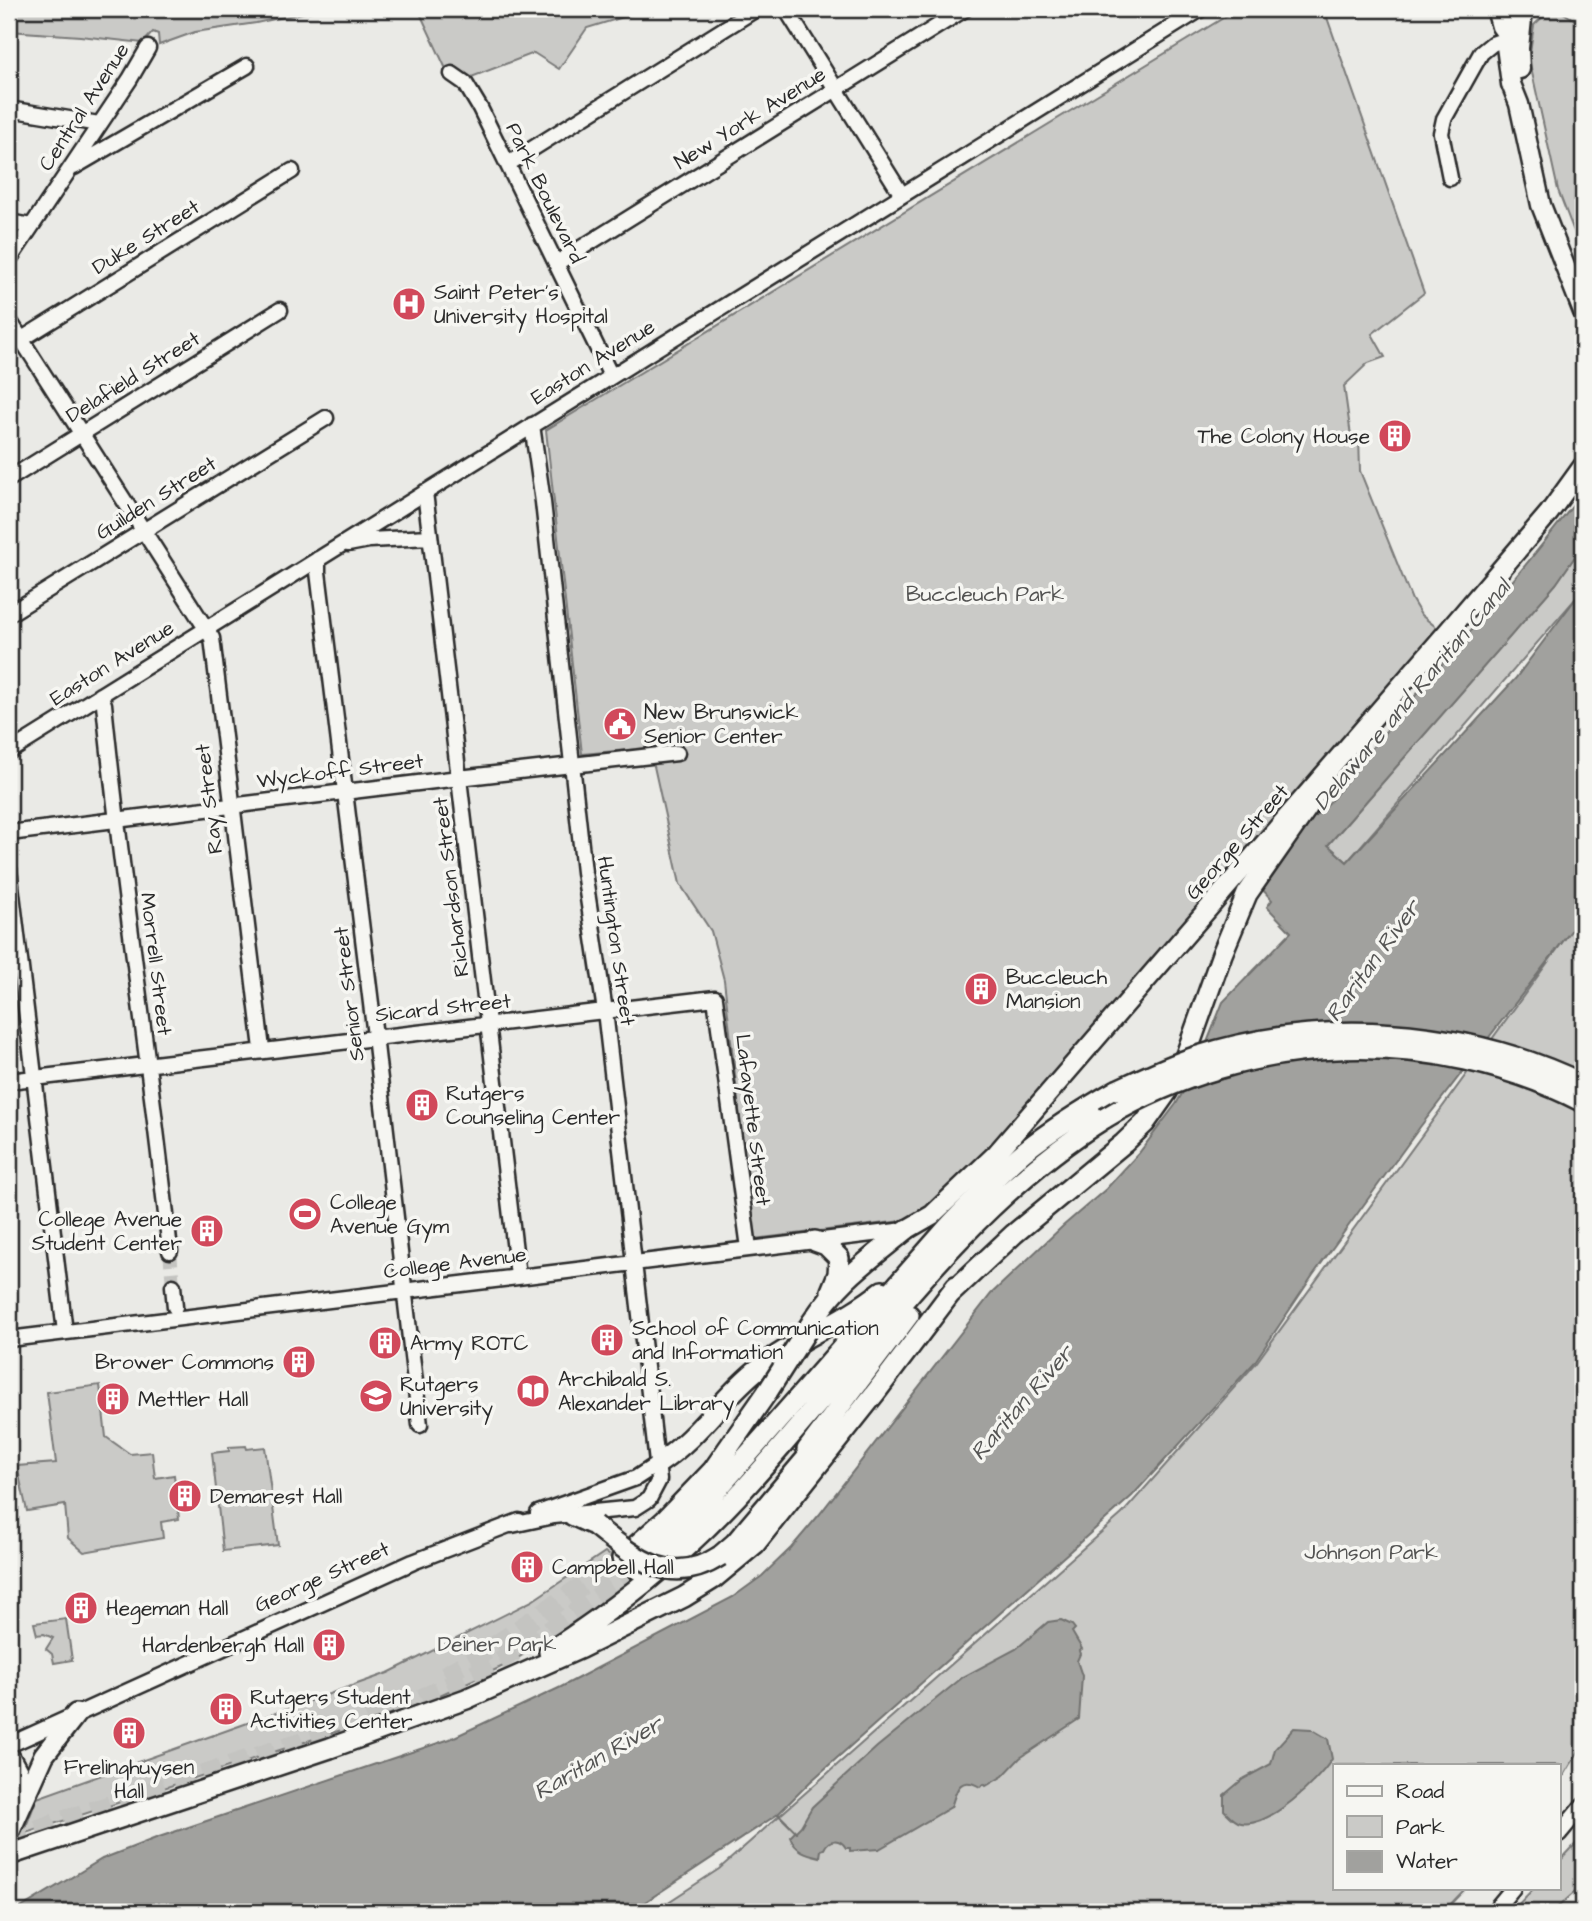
<svg xmlns="http://www.w3.org/2000/svg" width="1592" height="1921" viewBox="0 0 1592 1921" font-family="'Architects Daughter',sans-serif">
<style>
.green{fill:#cacac7;stroke:#7a7a79;stroke-width:2}
.water{fill:#a1a19e;stroke:#727270;stroke-width:2}
.lines{fill:none;stroke-linecap:round;stroke-linejoin:round}
.stream{stroke:#727270;stroke-width:2.5}
.minor-tunnel{stroke:#c4c4c1;stroke-width:14;stroke-dasharray:14 7;stroke-linecap:butt}
.highway-tunnel{stroke:#c4c4c1;stroke-width:19;stroke-dasharray:19 10;stroke-linecap:butt}
.minor-casing{stroke:#2b2b2b;stroke-width:19}
.major-casing{stroke:#2b2b2b;stroke-width:23}
.highway-casing{stroke:#2b2b2b;stroke-width:24}
.minor{stroke:#f6f6f2;stroke-width:14}
.major{stroke:#f6f6f2;stroke-width:18}
.highway{stroke:#f6f6f2;stroke-width:19}
.highway-bridge-casing{stroke:#2b2b2b;stroke-width:24;stroke-linecap:butt}
.highway-bridge{stroke:#f6f6f2;stroke-width:19}
.labels{text-anchor:middle;dominant-baseline:central;stroke-width:7;stroke-linejoin:round;paint-order:stroke}
.street-label{font-size:21px;fill:#2b2b2b;stroke:#f6f6f2}
.poi-label{font-size:21px;fill:#2b2b2b;stroke:#f6f6f2;text-anchor:start}
.park-label{font-size:21px;fill:#535352;stroke:#f6f6f2}
.water-label{font-size:23px;font-style:italic;fill:#545453;stroke:#f6f6f2}
</style>
<rect width="100%" height="100%" fill="#eaeae6"/>
<filter id="ink" filterUnits="userSpaceOnUse"><feTurbulence type="fractalNoise" baseFrequency=".0143" numOctaves="2"/><feDisplacementMap in="SourceGraphic" scale="14" xChannelSelector="R" yChannelSelector="G"/><feConvolveMatrix kernelMatrix="1 2 1 2 8 2 1 2 1" color-interpolation-filters="sRGB"/></filter>
<g filter="url(#ink)">
<!-- green -->
<path class="green" d="M9,9H321L256,23L195,32L159,45L158,34L153,32L143,43L80,36L9,31Z
M418,9H650L587,28L559,69L534,53L469,78L446,69Z
M1238,9H1324L1424,293L1372,334L1385,357L1368,363L1344,386L1351,436L1359,435L1360,471L1412,600L1421,615L1441,631L989,1154L922,1213L902,1221L754,1239L724,980L711,931L680,884L650,748L582,754L546,430Z
M1551,9H1557L1583,25V255L1558,190L1529,59L1534,25Z
M1583,545V590L1347,862L1328,845L1556,584Z
M1583,914V1744L1559,1784V1765H1335V1888H1466L1443,1912H653L719,1869L1122,1514L1256,1363Z
M100,1385L106,1437L130,1454L152,1452L155,1478L174,1475L179,1519L161,1522L163,1538L84,1552L68,1538L65,1505L27,1511L17,1466L56,1463L47,1392Z
M246,1446L247,1449L265,1447L278,1545L223,1551L212,1453L229,1451V1447Z
M605,1552L640,1579L510,1663L418,1705L23,1834L37,1798L388,1673L532,1601Z
M66,1619L72,1660L54,1663L52,1654L46,1649L53,1638L44,1634L37,1635L34,1623Z
M1583,1836V1885L1552,1912H1511L1534,1888H1559V1862Z"/>
<!-- water -->
<path class="water" d="M1583,492V545L1556,584L1328,845L1347,862L1515,679L1583,589V915L1420,1127L1313,1275L1254,1363L1132,1496L810,1782L778,1814L630,1912H14L102,1859L156,1838L450,1739L561,1687L733,1597L762,1576L791,1548L819,1515L991,1294L1063,1226L1106,1189L1139,1153L1176,1104L1196,1070L1223,1002L1291,932L1267,907L1272,900L1260,887L1307,820C1325,815 1351,773 1364,758C1436,668 1514,584 1583,492Z
M1061,1620L1072,1625L1075,1629L1072,1632L1082,1649L1079,1651L1080,1654L1077,1661L1082,1676L1079,1719L1020,1758L1003,1776L986,1786L984,1784L980,1787C957,1774 956,1794 951,1807L879,1849L850,1851V1848H846C840,1838 829,1838 824,1849L821,1850L820,1857C807,1854 795,1851 790,1837L801,1826L812,1807L841,1780L877,1747L963,1677L1016,1649L1048,1622Z
M1294,1728L1311,1729L1328,1739L1332,1759C1319,1780 1269,1828 1241,1823C1235,1822 1229,1815 1224,1810V1795L1243,1779L1271,1764L1275,1749Z"/>
<g class="lines">
<!-- stream -->
<path class="stream" d="M778,1814L796,1832"/>
<!-- minor-tunnel -->
<path class="minor-tunnel" d="M170,1251L173,1286"/>
<!-- highway-tunnel -->
<path class="highway-tunnel" d="M445,1675L485,1652L622,1558
M9,1838L327,1733L419,1699L474,1674L525,1647L637,1569"/>
<defs>
<path id="minor" d="M786,9L902,195
M1173,9L1181,21
M1494,9L1499,27L1507,38
M452,74L465,83L480,108L611,376
M9,109L99,124
M508,164L756,9
M74,167L247,66
M1450,178L1441,133L1444,119L1481,53L1492,44L1514,36
M9,222L31,226
M9,260L130,79L148,48
M557,263L965,9
M9,320L212,638L262,1049
M9,341L22,339L292,171
M9,479L280,310
M425,492L518,1276
M348,544L369,540L430,537
M318,559V572L375,1036L420,1425
M9,614L326,418
M100,695L104,704C122,887 151,1069 170,1251
M9,752L1201,9
M9,833L459,778L677,753
M9,869L65,1332
M9,1081L715,998L749,1248
M173,1286L175,1307
M9,1339L905,1230
M538,1513L636,1478L659,1463
M512,1525L554,1516L635,1508L649,1499L659,1480L605,1011L584,872L543,502L532,425
M9,1745L413,1562L519,1521
M1559,1834L1583,1805
M1493,1912L1513,1888"/>
<path id="major" d="M1511,9L1506,46L1511,84L1519,104L1541,205L1583,312
M1520,69L1519,48L1523,9
M906,1230L932,1215L996,1154L1449,630L1549,513L1583,466"/>
<path id="highway" d="M815,1241L826,1245L839,1258L838,1274L831,1291
M949,1295L1014,1234L1124,1143L1145,1123L1167,1092L1186,1055L1222,954L1247,894L1307,808L1324,776
M812,1322C839,1280 868,1261 906,1230
M807,1450L909,1315
M659,1463C701,1435 722,1397 759,1368C797,1338 844,1322 882,1291
M572,1515L594,1525
M720,1556L735,1543L821,1441
M622,1558L664,1521L713,1470L768,1391
M637,1569L709,1499L949,1226C974,1200 998,1173 1026,1150C1055,1127 1086,1108 1117,1090
M549,1652C615,1609 675,1562 729,1505C853,1375 950,1215 1105,1118
M9,1756L21,1778V1799
M9,1833L44,1755L76,1714
M9,1855L330,1748L466,1699L581,1648L684,1597L713,1579L755,1544L876,1392L956,1286"/>
</defs>
<!-- minor casing -->
<use href="#minor" class="minor-casing"/>
<!-- major casing -->
<use href="#major" class="major-casing"/>
<!-- highway casing -->
<use href="#highway" class="highway-casing"/>
<!-- minor -->
<use href="#minor" class="minor"/>
<!-- major -->
<use href="#major" class="major"/>
<!-- highway -->
<use href="#highway" class="highway"/>
<defs>
<path id="highway-bridge" d="M1117,1090C1143,1078 1168,1066 1195,1057C1321,1016 1465,1027 1583,1084
M1105,1118C1249,1032 1434,1025 1583,1102
M768,1391L812,1322
M594,1525C634,1557 669,1589 720,1556"/>
</defs>
<!-- highway-bridge casing -->
<use href="#highway-bridge" class="highway-bridge-casing"/>
<!-- highway-bridge -->
<use href="#highway-bridge" class="highway-bridge"/>
</g>
</g>
<!-- icons -->
<defs>
<symbol id="hospital-disc" viewBox="-11 -11 22 22"><circle r="9.5" fill="#d1495b" stroke="#f6f6f2"/><path d="M-5-5h3v3.5h4V-5h3V5h-3V1.5h-4V5h-3Z" fill="#fff"/></symbol>
<symbol id="building-disc" viewBox="-11 -11 22 22"><circle r="9.5" fill="#d1495b" stroke="#f6f6f2"/><path d="M-4-6H4V6H1V3H-1V6H-4ZM-2.5-4.3h1.7v1.8h-1.7ZM.8-4.3h1.7v1.8H.8ZM-2.5-1h1.7V.8h-1.7ZM.8-1h1.7V.8H.8Z" fill="#fff"/></symbol>
<symbol id="civic-disc" viewBox="-11 -11 22 22"><circle r="9.5" fill="#d1495b" stroke="#f6f6f2"/><path d="M-.6-6.5H3V-4.5H.6V-3L4-1V1h2V6H-6V1h2V-1L-.6-3ZM-1.2 2.5V6h2.4V2.5Z" fill="#fff"/></symbol>
<symbol id="stadium-disc" viewBox="-11 -11 22 22"><circle r="9.5" fill="#d1495b" stroke="#f6f6f2"/><path d="M0-5a6.5 5 0 1 0 0 10a6.5 5 0 1 0 0-10ZM-3.5-1.8h7v3.6h-7Z" fill="#fff"/></symbol>
<symbol id="library-disc" viewBox="-11 -11 22 22"><circle r="9.5" fill="#d1495b" stroke="#f6f6f2"/><path d="M-6-4Q-3-5.5-.7-3.5V5Q-3 3-6 4ZM6-4Q3-5.5 .7-3.5V5Q3 3 6 4Z" fill="#fff"/></symbol>
<symbol id="university-disc" viewBox="-11 -11 22 22"><circle r="9.5" fill="#d1495b" stroke="#f6f6f2"/><path d="M0-5L7-2L0 1L-7-2ZM-4 1L0 2.5L4 1V4Q0 6-4 4Z" fill="#fff"/></symbol>
</defs>
<g fill-rule="evenodd">
<use href="#hospital-disc" x="390" y="285" width="38" height="38"/>
<use href="#building-disc" x="1376" y="417" width="38" height="38"/>
<use href="#civic-disc" x="601" y="705" width="38" height="38"/>
<use href="#building-disc" x="962" y="970" width="38" height="38"/>
<use href="#building-disc" x="403" y="1086" width="38" height="38"/>
<use href="#stadium-disc" x="286" y="1195" width="38" height="38"/>
<use href="#building-disc" x="188" y="1212" width="38" height="38"/>
<use href="#building-disc" x="588" y="1321" width="38" height="38"/>
<use href="#building-disc" x="366" y="1324" width="38" height="38"/>
<use href="#building-disc" x="280" y="1343" width="38" height="38"/>
<use href="#library-disc" x="514" y="1372" width="38" height="38"/>
<use href="#university-disc" x="357" y="1377" width="38" height="38"/>
<use href="#building-disc" x="94" y="1380" width="38" height="38"/>
<use href="#building-disc" x="166" y="1477" width="38" height="38"/>
<use href="#building-disc" x="508" y="1548" width="38" height="38"/>
<use href="#building-disc" x="62" y="1589" width="38" height="38"/>
<use href="#building-disc" x="310" y="1626" width="38" height="38"/>
<use href="#building-disc" x="207" y="1690" width="38" height="38"/>
<use href="#building-disc" x="110" y="1714" width="38" height="38"/>
</g>
<g class="labels">
<!-- street labels -->
<g class="street-label">
<text transform="translate(84 107) rotate(-57)">Central Avenue</text>
<text transform="translate(750 118) rotate(-32)">New York Avenue</text>
<text transform="translate(545 193) rotate(64)">Park Boulevard</text>
<text transform="translate(146 237) rotate(-32)">Duke Street</text>
<text transform="translate(593 362) rotate(-32)">Easton Avenue</text>
<text transform="translate(133 377) rotate(-32)">Delafield Street</text>
<text transform="translate(156 498) rotate(-32)">Guilden Street</text>
<text transform="translate(112 663) rotate(-32)">Easton Avenue</text>
<text transform="translate(340 771) rotate(-7)">Wyckoff Street</text>
<text transform="translate(209 799) rotate(-97)">Ray Street</text>
<text transform="translate(1237 842) rotate(-49)">George Street</text>
<text transform="translate(451 887) rotate(-97)">Richardson Street</text>
<text transform="translate(616 941) rotate(82)">Huntington Street</text>
<text transform="translate(156 964) rotate(83)">Morrell Street</text>
<text transform="translate(349 994) rotate(-97)">Senior Street</text>
<text transform="translate(443 1008) rotate(-6)">Sicard Street</text>
<text transform="translate(753 1120) rotate(83)">Lafayette Street</text>
<text transform="translate(455 1263) rotate(-7)">College Avenue</text>
<text transform="translate(322 1577) rotate(-24)">George Street</text>
</g>
<!-- poi labels -->
<g class="poi-label">
<text x="434" y="292">Saint Peter's<tspan x="434" dy="24">University Hospital</tspan></text>
<text x="1370" y="436" text-anchor="end">The Colony House</text>
<text x="644" y="712">New Brunswick<tspan x="644" dy="24">Senior Center</tspan></text>
<text x="1006" y="977">Buccleuch<tspan x="1006" dy="24">Mansion</tspan></text>
<text x="446" y="1093">Rutgers<tspan x="446" dy="24">Counseling Center</tspan></text>
<text x="330" y="1202">College<tspan x="330" dy="24">Avenue Gym</tspan></text>
<text x="182" y="1219" text-anchor="end">College Avenue<tspan x="182" dy="24">Student Center</tspan></text>
<text x="632" y="1328">School of Communication<tspan x="632" dy="24">and Information</tspan></text>
<text x="410" y="1343">Army ROTC</text>
<text x="274" y="1362" text-anchor="end">Brower Commons</text>
<text x="558" y="1379">Archibald S.<tspan x="558" dy="24">Alexander Library</tspan></text>
<text x="400" y="1384">Rutgers<tspan x="400" dy="24">University</tspan></text>
<text x="138" y="1399">Mettler Hall</text>
<text x="210" y="1496">Demarest Hall</text>
<text x="552" y="1567">Campbell Hall</text>
<text x="106" y="1608">Hegeman Hall</text>
<text x="304" y="1645" text-anchor="end">Hardenbergh Hall</text>
<text x="250" y="1697">Rutgers Student<tspan x="250" dy="24">Activities Center</tspan></text>
<text x="129" y="1767" text-anchor="middle">Frelinghuysen<tspan x="129" dy="24">Hall</tspan></text>
</g>
<!-- park labels -->
<g class="park-label">
<text x="985" y="594">Buccleuch Park</text>
<text x="1371" y="1552">Johnson Park</text>
<text x="497" y="1644">Deiner Park</text>
</g>
<!-- water labels -->
<g class="water-label">
<text transform="translate(1412 695) rotate(-50)">Delaware and Raritan Canal</text>
<text transform="translate(1373 961) rotate(-54)">Raritan River</text>
<text transform="translate(1022 1403) rotate(-49)">Raritan River</text>
<text transform="translate(598 1758) rotate(-30)">Raritan River</text>
</g>
</g>
<!-- margin -->
<rect width="1592" height="1921" fill="none" stroke="#f6f6f2" stroke-width="35"/>
<rect x="18" y="18" width="1557" height="1886" fill="none" stroke="#2b2b2b" stroke-width="2.5" filter="url(#ink)"/>
<!-- legend -->
<rect x="1333" y="1764" width="228" height="126" fill="#f6f6f2" stroke="#a5a5a2" stroke-width="2"/>
<rect x="1347" y="1786" width="35" height="10" fill="#f6f6f2" stroke="#a5a5a2" stroke-width="2"/>
<text x="1396" y="1798" font-size="21" fill="#2b2b2b">Road</text>
<rect x="1347" y="1816" width="35" height="21" fill="#cacac7" stroke="#a5a5a2" stroke-width="2"/>
<text x="1396" y="1834" font-size="21" fill="#2b2b2b">Park</text>
<rect x="1347" y="1851" width="35" height="21" fill="#a1a19e" stroke="#a5a5a2" stroke-width="2"/>
<text x="1396" y="1868" font-size="21" fill="#2b2b2b">Water</text>
</svg>
